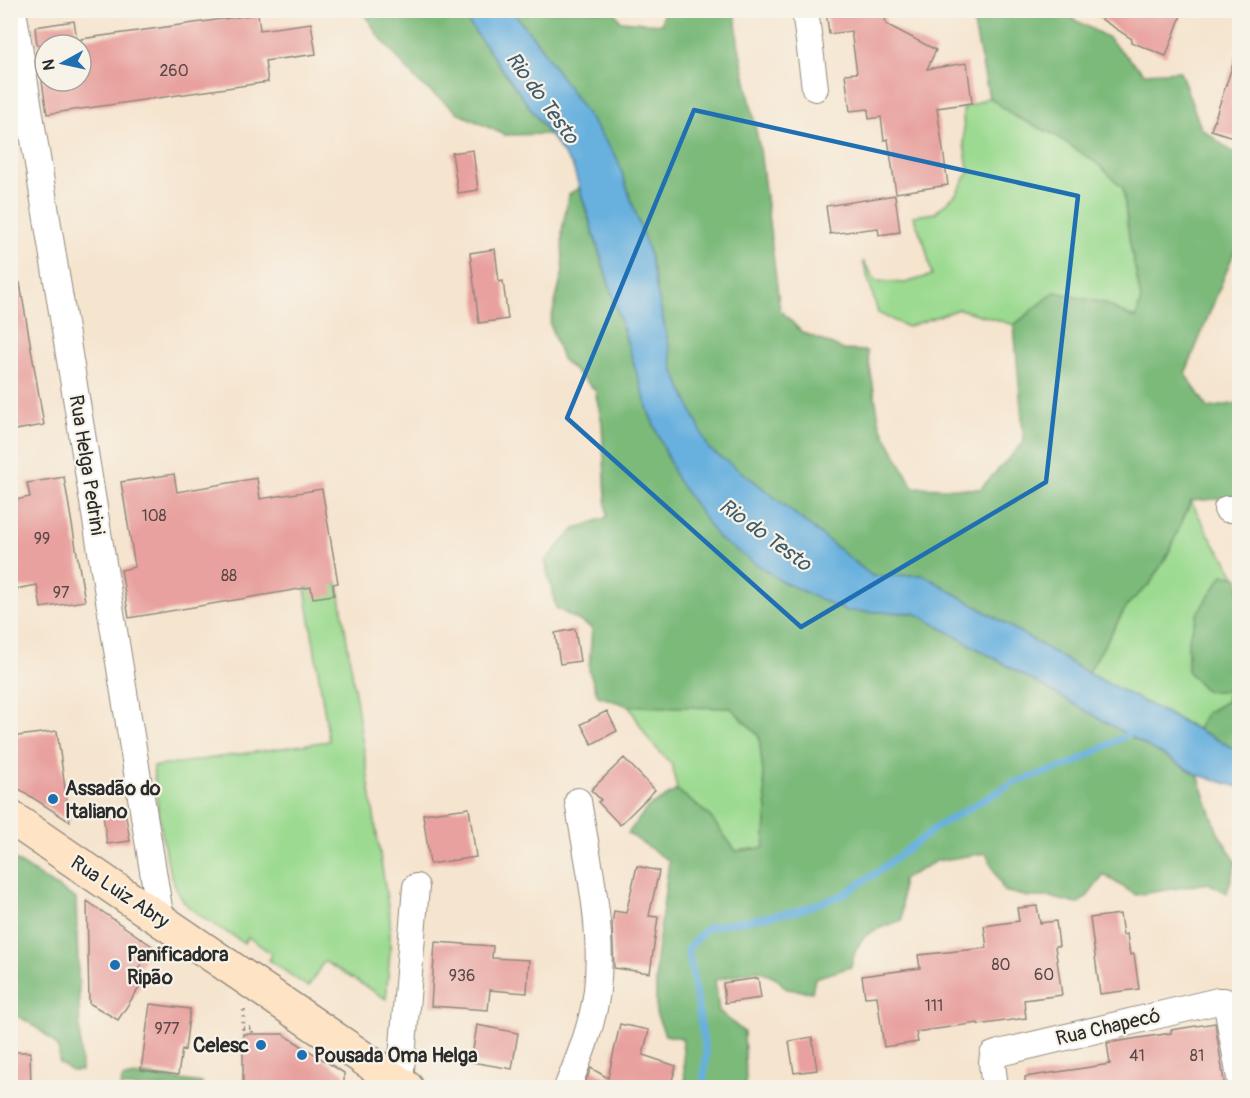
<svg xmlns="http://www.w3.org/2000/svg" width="1250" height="1098" viewBox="0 0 1250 1098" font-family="Pangolin,sans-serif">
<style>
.green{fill:#9bda90;stroke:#63825e;stroke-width:1.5}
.forest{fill:#7cba7a;stroke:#547252;stroke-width:1.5}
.water{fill:#67b0de;stroke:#496e84;stroke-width:1.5}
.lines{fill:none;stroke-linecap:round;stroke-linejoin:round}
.stream{stroke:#67b0de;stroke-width:7}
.building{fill:#e8a19e}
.minor-casing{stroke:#90887c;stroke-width:28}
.secondary-casing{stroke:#90887c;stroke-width:36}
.path{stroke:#90887c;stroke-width:4;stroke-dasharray:1.5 4.5;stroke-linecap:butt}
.minor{stroke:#fff;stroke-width:26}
.secondary{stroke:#fee4c5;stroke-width:33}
.marked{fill:none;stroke:#1f6fb2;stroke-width:4.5;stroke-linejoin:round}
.poi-dot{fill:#1f6fb2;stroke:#f7f3e8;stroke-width:2}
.labels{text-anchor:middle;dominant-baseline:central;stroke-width:4.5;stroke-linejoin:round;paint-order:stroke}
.number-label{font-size:16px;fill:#5a4848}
.street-label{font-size:20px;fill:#2b2b2b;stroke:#f7f3e8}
.poi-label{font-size:20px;font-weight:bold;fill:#2b2b2b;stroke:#f7f3e8;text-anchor:start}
.water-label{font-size:21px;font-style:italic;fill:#405a6a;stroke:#f7f3e8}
</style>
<rect width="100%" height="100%" fill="#f7f3e8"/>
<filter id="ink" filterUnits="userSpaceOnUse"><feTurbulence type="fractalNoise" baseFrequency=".0167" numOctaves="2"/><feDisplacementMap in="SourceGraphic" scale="12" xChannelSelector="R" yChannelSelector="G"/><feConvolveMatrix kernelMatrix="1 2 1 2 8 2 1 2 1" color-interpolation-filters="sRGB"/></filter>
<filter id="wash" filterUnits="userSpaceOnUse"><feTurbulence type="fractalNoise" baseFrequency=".008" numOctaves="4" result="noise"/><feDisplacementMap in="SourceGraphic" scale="24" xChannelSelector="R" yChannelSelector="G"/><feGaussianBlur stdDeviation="1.35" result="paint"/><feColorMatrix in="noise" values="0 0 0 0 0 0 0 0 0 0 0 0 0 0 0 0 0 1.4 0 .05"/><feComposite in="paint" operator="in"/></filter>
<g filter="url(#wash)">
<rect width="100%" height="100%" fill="#f5e4ce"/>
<!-- green -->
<path class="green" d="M989,97L1014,116L1053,134L1098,164L1123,188L1129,238L1141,299L1137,319L1103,303L1055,292L1014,325L959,309L907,327L878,313L863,261L876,281L905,283L932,275L925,245L913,216L935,213L956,194L969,172L964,145L963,109Z
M1191,501L1214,544L1224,557L1235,576L1223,575L1228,691L1227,701L1206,713L1197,729L1088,673L1128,604L1150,584L1168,554Z
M338,583L390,919V951L386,999L324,961L308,987L269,960L272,954L248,937L244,943C226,931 205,921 190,908C163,886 158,802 153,767L329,741L305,588Z
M629,706L731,708L759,736L767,810L764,848L736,851L709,815L677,790L672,765L649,740Z"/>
<!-- forest -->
<path class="forest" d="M363,11H460L549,134L505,135L460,114L418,82L377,34Z
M512,11H614L620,21L662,24L663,11H735L738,42L760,150L780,310L802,332L844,350L867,351L880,425L913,487L980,489L1024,442L1014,325L1055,292L1103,303L1136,319L1141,299L1129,238L1123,188L1098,164L1053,134L1014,116L989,97L971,11H1061L1073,19L1107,37L1144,73L1180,71L1201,128L1235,154L1239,159V240L1185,374L1208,408L1239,403V497L1191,501L1168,554L1150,584L1128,604L1088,673L924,575L872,576L754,481L708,449L674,371L649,253L617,158L537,42Z
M579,188L649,413L677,480L845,611L915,613L1198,775L1217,831L1236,862L1227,893L1208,883L1136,895L1104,875L1086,898L1077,904L1050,897H1028L1004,891L986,853L936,861L902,880V920C871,931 858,932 851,967L815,978L812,992L787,989L775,977L758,970L715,980L719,1011L744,1032L746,1079L744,1087H682L685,1081L682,1038L665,1035L656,1013V960L669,861L628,833L648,807L677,790L709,815L736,851L764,848L767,810L759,736L731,708L629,706L598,696L589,671L592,628L556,608L545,561L575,529L607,517L602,423L595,390L562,359L550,324L563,271L562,230L569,194Z
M1223,575L1235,576L1239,578V751L1197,729L1206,713L1227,701L1228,691H1206L1188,672V641L1198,612Z
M10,857L76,899L81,1071H72L59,1063C59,1059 60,1052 58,1049C53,1038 22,1015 11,1015Z
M144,1075L202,1083V1087H120L123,1078Z"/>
<!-- water -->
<path class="water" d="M460,11H512L537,42L617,158L649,253L674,371L709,449L754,481L872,576L924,575L1088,673L1239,751V787L1198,775L915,613L846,611L783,582L719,539L677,480L649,413L573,167Z"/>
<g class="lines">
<!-- stream -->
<path class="stream" d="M703,1088L706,1054L688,948L708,927L798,911L842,895L879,871L938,826L1013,783L1072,764L1134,731"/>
</g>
<g id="blocks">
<!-- building -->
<path class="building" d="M826,10H884L886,24L936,50L927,69L967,63L972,103L937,108L948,185L896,193L888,139L884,140L881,117L869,119L868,109L850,111L845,74L857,73L851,31L829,34Z
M1087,10H1183L1166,56L1131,42L1132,39Z
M258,14L260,30L311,23L316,54L265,61L268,82L47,114L42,81H81V39Z
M74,21L78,45H37L35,27Z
M1236,55H1239V139L1211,130Z
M473,150L478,190L458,193L452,153Z
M895,195L900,232L879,235L878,228L830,234L826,206Z
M495,249L499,282L503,281L508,319L479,323L470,253Z
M20,283L44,425L10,431V284Z
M174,474L177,492L257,478L260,499L322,489L338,583L333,584L334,595L313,598L311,587L129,618L121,570L135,567L121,482Z
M64,477L85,601L41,608L37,585L10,590V501L30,497L27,483Z
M575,629L580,661L560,664L555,633Z
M607,711L617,731L592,744L581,724Z
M57,731L65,788L70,822L10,783V737Z
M624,758L655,790L620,825L598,802L601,800L591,790Z
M469,808L476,857L430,864L423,814Z
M125,810L130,841L107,844L103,814Z
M637,866L659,871L649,916L658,917L650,973L614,968L612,925L614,911L626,913Z
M87,901L152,946L133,978L141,985L118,1020L89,1003Z
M1037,906L1040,923L1056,921L1059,946H1055L1062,995L1024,1000L1026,1018L978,1025V1023L916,1032L918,1042L884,1047L877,996L865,997L862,976L920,968L918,955L987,948L984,926L1019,921L1017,908Z
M1120,914L1123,935L1127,934L1130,955L1134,954L1139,989L1100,994L1090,918Z
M435,942L493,946L492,958L529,960L527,993L490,990L488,1010L431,1006Z
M758,978L761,998L725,1003L723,983Z
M150,1004L190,1009L185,1050L182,1049L178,1075L141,1070Z
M1215,1023L1225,1088H1025V1077L1110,1064L1107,1043L1171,1033V1030Z
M620,1024L649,1030L643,1055L676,1066L670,1088H583L591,1068L608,1078Z
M477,1025L518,1033L512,1069L471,1062Z
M243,1034H283L344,1073V1088H243Z
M812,1037L817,1070L794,1073L789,1041Z
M10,1052H30L31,1088H10Z"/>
</g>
</g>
<g filter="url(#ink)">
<use href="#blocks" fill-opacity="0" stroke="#90887c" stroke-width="1.5"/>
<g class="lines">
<defs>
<path id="minor" d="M13,10L161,920
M805,10L815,88
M1227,509H1240
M400,1082L416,887
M567,1088C580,1056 593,1024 597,990C604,927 588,863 578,801
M995,1088L992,1063L993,1055L999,1053L1218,1001H1224L1227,1006L1240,1078"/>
<path id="secondary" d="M10,817L407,1088"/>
</defs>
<!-- minor casing -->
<use href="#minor" class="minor-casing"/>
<!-- secondary casing -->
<use href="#secondary" class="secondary-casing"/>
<!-- path -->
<path class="path" d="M244,1010L243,1028H252V1034"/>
<!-- minor -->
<use href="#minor" class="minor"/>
<!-- secondary -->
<use href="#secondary" class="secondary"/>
</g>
</g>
<!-- marked area -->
<path class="marked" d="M694,110L1078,196L1046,482L801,627L567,418Z"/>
<!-- markers -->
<g class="poi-dot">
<circle cx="53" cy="799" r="6"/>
<circle cx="115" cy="965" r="6"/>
<circle cx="261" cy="1045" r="6"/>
<circle cx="302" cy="1055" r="6"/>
</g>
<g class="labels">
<!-- number labels -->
<g class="number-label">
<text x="174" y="71">260</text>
<text x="154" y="516">108</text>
<text x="42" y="539">99</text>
<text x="229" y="576">88</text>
<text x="61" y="593">97</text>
<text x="1001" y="965">80</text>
<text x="1044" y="975">60</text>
<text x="462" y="976">936</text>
<text x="934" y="1006">111</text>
<text x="167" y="1029">977</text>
<text x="1137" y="1056">41</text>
<text x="1197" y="1056">81</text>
</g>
<!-- street labels -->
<g class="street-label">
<text transform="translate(87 465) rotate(81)">Rua Helga Pedrini</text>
<text transform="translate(120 892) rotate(34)">Rua Luiz Abry</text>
<text transform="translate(1108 1027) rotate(-13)">Rua Chapecó</text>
</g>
<!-- poi labels -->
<g class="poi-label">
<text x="65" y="788">Assadão do<tspan x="65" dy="23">Italiano</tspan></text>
<text x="127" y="954">Panificadora<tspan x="127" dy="23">Ripão</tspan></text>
<text x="249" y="1045" text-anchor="end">Celesc</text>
<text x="314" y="1055">Pousada Oma Helga</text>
</g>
<!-- water labels -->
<g class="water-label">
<text transform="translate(542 98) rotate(54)">Rio do Testo</text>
<text transform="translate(765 535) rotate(36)">Rio do Testo</text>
</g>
</g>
<!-- margin -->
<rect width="1250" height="1098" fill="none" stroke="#f7f3e8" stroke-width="36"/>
<!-- north arrow -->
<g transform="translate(63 63) rotate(262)"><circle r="28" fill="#f7f3e8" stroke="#a5a39c" stroke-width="1.5"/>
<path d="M0-4.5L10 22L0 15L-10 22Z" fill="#1f6fb2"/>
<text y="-9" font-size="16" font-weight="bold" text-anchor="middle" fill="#2b2b2b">N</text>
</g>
</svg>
